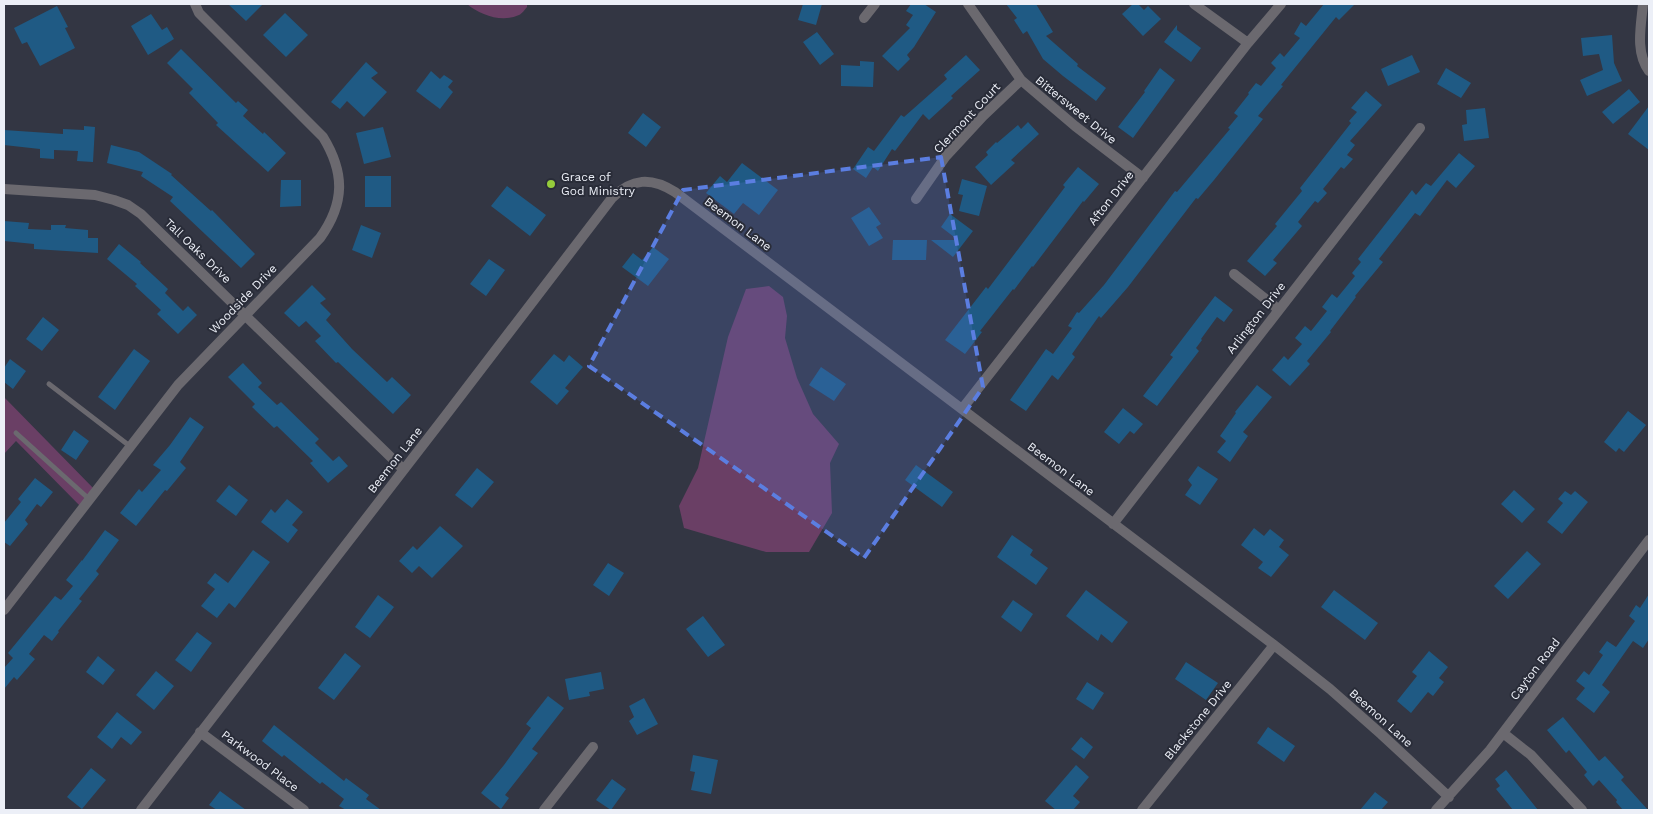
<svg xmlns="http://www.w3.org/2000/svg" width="1653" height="814" viewBox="0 0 1653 814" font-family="'Work Sans',sans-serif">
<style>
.green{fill:#6a3f65}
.building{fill:#1f5a84}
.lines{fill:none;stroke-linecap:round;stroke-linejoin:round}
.service{stroke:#6b696f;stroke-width:5}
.minor{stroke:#6b696f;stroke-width:10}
.marked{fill:#5b7ee1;fill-opacity:0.2;stroke:#5b7ee1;stroke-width:4;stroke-dasharray:10 6;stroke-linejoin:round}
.poi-dot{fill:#95cc3b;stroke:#292c38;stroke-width:2}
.labels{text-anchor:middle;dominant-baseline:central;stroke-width:4;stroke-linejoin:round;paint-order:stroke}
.street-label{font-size:12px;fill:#eceff7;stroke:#292c38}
.poi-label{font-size:12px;fill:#eceff7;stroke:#292c38;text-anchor:start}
</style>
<rect width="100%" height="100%" fill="#333643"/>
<!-- green -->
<path class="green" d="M467,4H527V7C525,9 522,14 519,15C502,23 480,15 467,4Z
M769,286L783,297L787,316L785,338L797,378L813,414L839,444L830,463L832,513L809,552H766L684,528L679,506L698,468L728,337L746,289Z
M4,397L96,491L82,508L16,441L4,454Z"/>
<!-- building -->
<path class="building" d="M228,4H263L246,21Z
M803,4H822L816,25L798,20Z
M911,4H924L936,12L914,47L907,55L910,59L898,71L882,56L910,28L906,25L913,15L906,11Z
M1006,4H1036L1053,32L1046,36L1078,64L1077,66L1106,88L1096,101L1063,76L1043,59L1027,31L1023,34L1014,20L1017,18Z
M1133,4H1138L1144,10L1148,6L1161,19L1143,36L1122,14Z
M1324,4H1355L1339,20L1336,17L1281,85L1283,86L1258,116L1263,119L1214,180L1198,199L1196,198L1128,287L1101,318L1099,316L1072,354L1075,357L1058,380L1052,375L1026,411L1010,400L1046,349L1053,354L1072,328L1068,326L1077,312L1079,313L1104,285L1175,191L1177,192L1230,129L1228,128L1238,116L1234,113L1249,94L1248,93L1256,83L1261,86L1276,68L1271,63L1280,53L1284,57L1300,38L1294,34L1301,22L1306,26Z
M57,6L68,27L65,28L75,48L40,66L27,42L22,44L14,28Z
M285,13L308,35L286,57L263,35Z
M151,14L162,30L167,27L174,39L148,55L131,26Z
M1177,25V30L1201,48L1191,62L1164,42Z
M817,32L834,54L820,65L803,42Z
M1612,35L1614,63L1622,81L1587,96L1580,80L1603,70L1599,54L1583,56L1581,38Z
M181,49L236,103L238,101L248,110L243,116L263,134L264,132L286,153L268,172L216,125L218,123L189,93L193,89L167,63Z
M966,55L980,70L951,96L953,98L929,120L923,114L895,151L892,149L878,171L873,167L866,178L853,169L868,147L874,151L901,115L904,117L947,79L944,75Z
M1412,55L1420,72L1388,86L1381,69Z
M860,61L874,62L873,87L841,86V65L860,66Z
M366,62L378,73L371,78L387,92L364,117L347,101L340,109L331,102Z
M1160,68L1175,80L1133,138L1118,127L1145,92L1144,91Z
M1446,68L1471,83L1461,98L1437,84Z
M431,71L440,79L444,75L453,81L448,87L453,92L440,109L416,91Z
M1629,89L1640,102L1613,124L1602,112Z
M1366,91L1382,105L1350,141L1355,145L1347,155L1353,159L1344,169L1341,167L1323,189L1327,193L1318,203L1315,201L1298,222L1302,226L1273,260L1277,263L1265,276L1247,261L1277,226L1275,224L1302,191L1300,188L1351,123L1349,121L1357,112L1351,108Z
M1649,106V150L1628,134Z
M1485,108L1489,138L1464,141L1462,125L1467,124L1466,110Z
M643,113L661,127L646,147L628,133Z
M1028,122L1039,134L1011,160L1015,163L991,185L975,167L988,155L986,152L996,142L997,143L1018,125L1021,129Z
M84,126L95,127L93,162L77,161L78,151L54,150V159L40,158V149L4,145V130L63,134V129L84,130Z
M383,127L391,157L364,164L356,133Z
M111,145L139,152L172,174L171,175L211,211L212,210L255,254L241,268L170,201L173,197L141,176L143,172L107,163Z
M1459,153L1475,166L1456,188L1447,180L1420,216L1415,213L1379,259L1383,262L1355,296L1356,297L1330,331L1331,332L1307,361L1310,364L1290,386L1272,370L1284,356L1288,360L1302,344L1295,338L1305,326L1311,331L1327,311L1322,307L1332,294L1337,298L1355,276L1352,273L1361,262L1358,259L1412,190L1416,195L1426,183L1431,186Z
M742,163L778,190L759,215L743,203L734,214L706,193L720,176L727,182Z
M1078,167L1099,184L1084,202L1083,201L1033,267L1032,266L1014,290L1013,289L980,331L982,332L965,354L945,340L986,287L988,289L1065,187L1063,185Z
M365,176H391V207H365Z
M962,179L987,186L979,216L959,211L963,195L958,194Z
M281,180H301V206L280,207Z
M507,186L546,215L530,236L491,206Z
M869,207L881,224L876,227L883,238L869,246L851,218Z
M950,214L973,231L953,257L931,240H958L941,227Z
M4,221L29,223L28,229L51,230V225H66L65,228L88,230V238H98V253L34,249V244L4,241Z
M361,225L381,233L372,258L352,250Z
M893,240H927L926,260H892Z
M119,244L141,262L140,263L168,289L165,293L183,311L188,306L197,315L178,334L157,314L161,310L135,286L137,284L107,259Z
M653,247L669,259L648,286L622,267L633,253L642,260Z
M489,259L505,270L486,296L470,284Z
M312,285L326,299L320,303L331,314L326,320L352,349L387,382L392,377L411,395L393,414L338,362L336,363L315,341L321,336L306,321L299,327L284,313Z
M1215,296L1233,310L1224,322L1217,317L1201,339L1202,340L1196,348L1199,351L1157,406L1143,396L1173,357L1170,355Z
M43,317L59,330L42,351L26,339Z
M134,349L150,361L115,410L98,397Z
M554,354L564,362L569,355L583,367L565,388L569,391L557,405L530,382Z
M10,359L26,371L13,389L4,382V368Z
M243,363L262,383L258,387L277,405L281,402L319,439L315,443L333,461L339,456L348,466L328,483L310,463L313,461L277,426L274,428L252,407L255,404L228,377Z
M821,367L846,384L834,401L809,385Z
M1257,385L1272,397L1243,432L1248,436L1230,462L1217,452L1226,441L1220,436L1236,413L1235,412Z
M1123,408L1143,424L1134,434L1130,431L1119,444L1104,432Z
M1628,411L1646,425L1624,452L1619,448L1616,452L1604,442Z
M190,417L204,427L180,462L186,468L167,491L165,490L136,526L120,513L139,489L142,492L161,470L153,465L170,445Z
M74,430L89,441L76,460L61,450Z
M916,465L953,492L942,507L905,480Z
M1198,466L1218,479L1200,505L1185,495L1192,485L1188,480Z
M477,468L494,482L472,508L455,495Z
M35,478L53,492L41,507L37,504L25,520L28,524L10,546L4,542V523L21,502L18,499Z
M229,485L248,500L236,516L216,501Z
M1514,490L1535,509L1522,523L1501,504Z
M1565,491L1571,495L1575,491L1588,502L1562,534L1547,522L1563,503L1558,499Z
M287,499L303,512L292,525L298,530L288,543L261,522L271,509L275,513Z
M440,526L463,546L432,578L419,566L412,573L399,561L413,546L417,550Z
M1254,528L1264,536L1270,529L1284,540L1279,547L1289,555L1271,577L1258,568L1263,562L1241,545Z
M105,530L119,540L96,571L99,574L79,599L82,601L58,631L59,632L52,641L44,635L29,654L35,659L17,680L14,677L4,689V668L13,658L8,653L55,596L61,600L73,586L66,580L82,560V561Z
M1012,535L1033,550L1030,555L1048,568L1036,585L997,557Z
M253,550L270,562L235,608L229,603L217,618L201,606L215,589L207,583L215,573L228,583Z
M1527,551L1541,564L1508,599L1494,586Z
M608,563L624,573L609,596L593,585Z
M1086,590L1128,622L1112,643L1101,634L1098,641L1066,616Z
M1334,590L1378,623L1365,640L1321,607Z
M1649,594V639L1643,648L1633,641L1602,685L1610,692L1594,713L1576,699L1585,688L1576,681L1584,671L1589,675L1603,655L1599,652L1607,641L1616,647L1635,621L1629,616L1636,605L1640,608Z
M378,595L394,607L370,638L355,627Z
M1013,600L1033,614L1021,632L1001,617Z
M703,616L725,645L708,657L686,629Z
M197,632L212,643L191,672L175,660Z
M1429,651L1448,667L1439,678L1444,682L1433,696L1428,692L1411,713L1397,701L1417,676L1412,672Z
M345,653L361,666L334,700L318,688Z
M98,656L115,670L103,685L86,672Z
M1186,662L1218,683L1206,700L1175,679Z
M156,671L174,686L154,710L136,695Z
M601,672L604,689L589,692L590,696L569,700L565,679Z
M1087,682L1104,693L1093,710L1076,699Z
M548,696L564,708L532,749L538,753L505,795L509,798L501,809L481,793L504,765L531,728L526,724Z
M644,698L658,724L637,735L629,721L634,717L629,706Z
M117,712L142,732L131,745L121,737L112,749L97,737Z
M1563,717L1599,761L1605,756L1624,777L1621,780L1648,810H1623L1616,802L1617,800L1599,780L1593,786L1584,775L1587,772L1569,750L1566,753L1547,730Z
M274,725L344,781L346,778L369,795L366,799L381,810H346L339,806L344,799L322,782L320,784L284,755L282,757L262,741Z
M1268,727L1295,746L1284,762L1257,743Z
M1081,737L1093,747L1084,759L1071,749Z
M693,755L718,760L711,794L691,790L695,772L690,771Z
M1076,765L1089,777L1073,796L1080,802L1073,810H1056L1045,801Z
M91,768L106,780L82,809L67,797Z
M1506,770L1538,810H1513L1496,789L1500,786L1495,779Z
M612,779L626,789L611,810L596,800Z
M220,791L246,810H217L209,805Z
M1375,792L1388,802L1381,810H1360Z"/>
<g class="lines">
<!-- service -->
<path class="service" d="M49,384L131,447
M16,433L89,499"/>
<!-- minor -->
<path class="minor" d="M968,4L1021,80L1075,126L1143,178
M1194,4L1248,43
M1643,4C1641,26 1635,52 1649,71
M864,18L875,4
M4,189L95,195L114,200L128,205L141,214L403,469
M916,199L946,156L983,116L1021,80
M1234,274L1278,309
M962,409L1248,43L1281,4
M1113,524L1420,128
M4,610L178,385L320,238C345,203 345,173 323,137L199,13L195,4
M200,732L304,810
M1503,733L1531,755L1582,810
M141,810L446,415L612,198C632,178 651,177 675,192L1274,645L1330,689L1381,734L1449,797
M544,810L593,747
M1142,810L1274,645
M1436,810L1490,750L1649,540"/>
</g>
<!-- marked area -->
<path class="marked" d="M941,157L983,387L864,558L589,366L683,190Z"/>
<!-- markers -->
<circle class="poi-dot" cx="551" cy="184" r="5"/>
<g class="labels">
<!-- street labels -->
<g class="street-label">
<text transform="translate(1076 110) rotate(39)">Bittersweet Drive</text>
<text transform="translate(967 118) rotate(-47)">Clermont Court</text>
<text transform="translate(1111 198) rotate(-52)">Afton Drive</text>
<text transform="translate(738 224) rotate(37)">Beemon Lane</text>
<text transform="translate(198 251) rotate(44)">Tall Oaks Drive</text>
<text transform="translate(243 299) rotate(-46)">Woodside Drive</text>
<text transform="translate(1256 318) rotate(-52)">Arlington Drive</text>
<text transform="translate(395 460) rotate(-52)">Beemon Lane</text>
<text transform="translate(1061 469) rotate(37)">Beemon Lane</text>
<text transform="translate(1535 669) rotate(-53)">Cayton Road</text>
<text transform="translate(1381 718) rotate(42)">Beemon Lane</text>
<text transform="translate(1198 720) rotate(-51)">Blackstone Drive</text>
<text transform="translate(260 761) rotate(37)">Parkwood Place</text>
</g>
<!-- poi labels -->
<g class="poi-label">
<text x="561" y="177">Grace of<tspan x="561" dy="14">God Ministry</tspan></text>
</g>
</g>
<!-- border -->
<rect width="1653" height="814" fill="none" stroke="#eceff7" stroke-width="10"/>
</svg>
